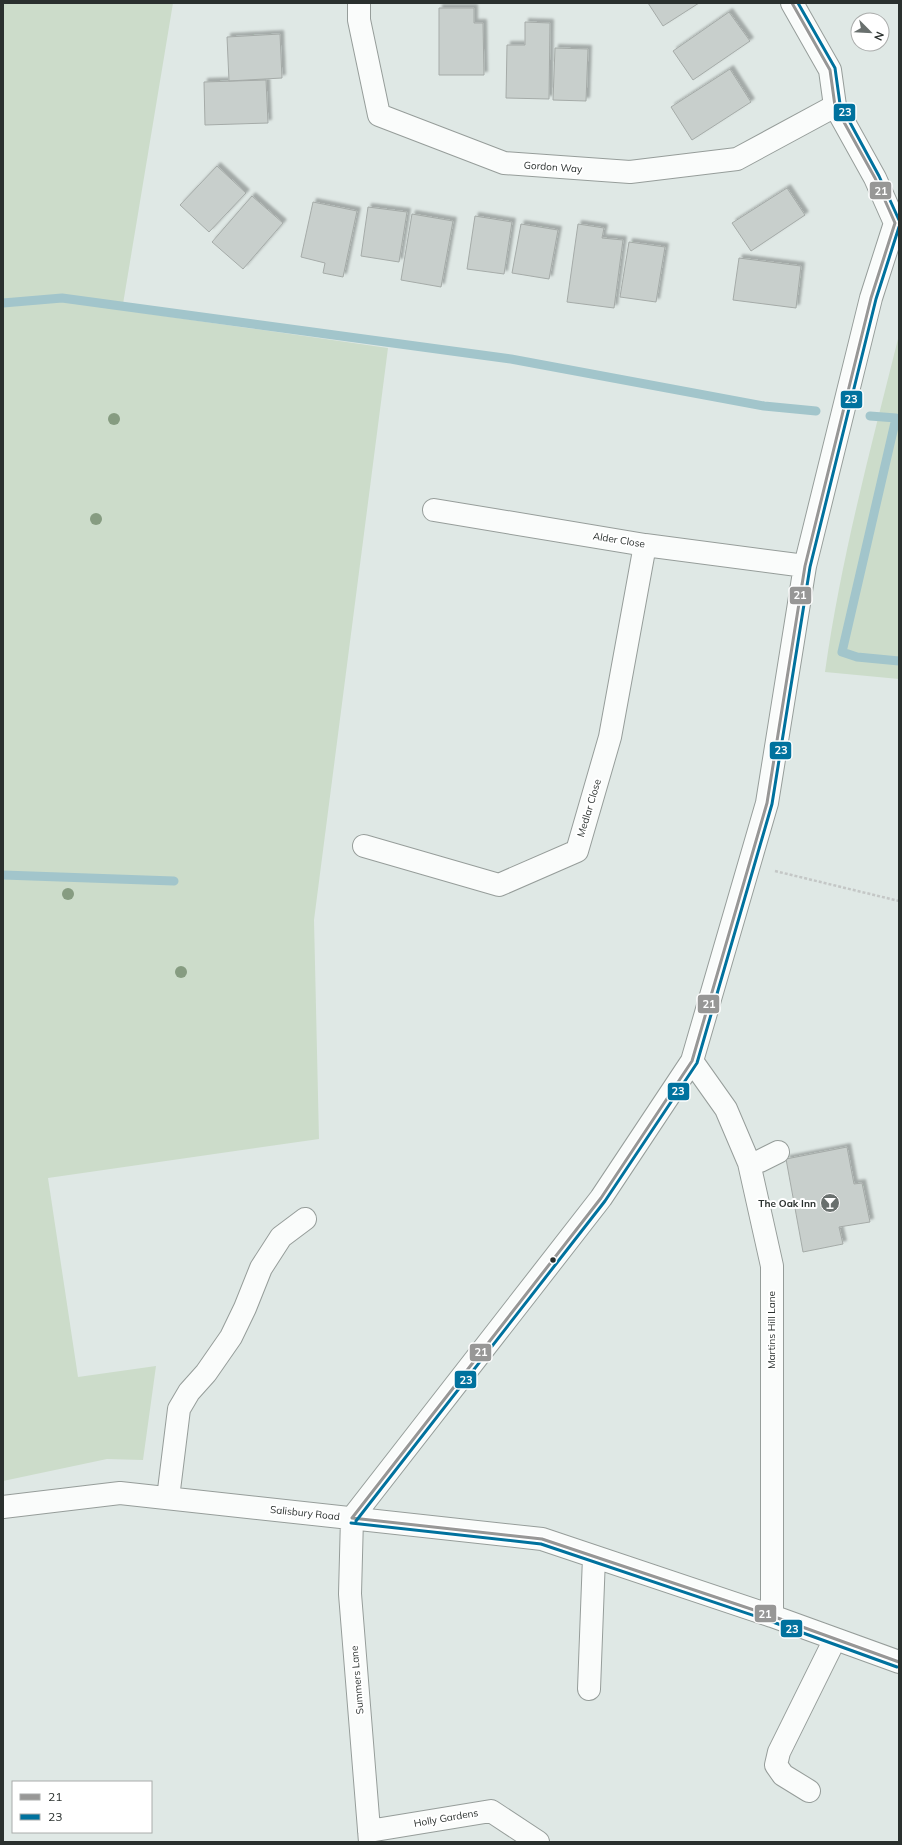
<svg xmlns="http://www.w3.org/2000/svg" width="902" height="1845" viewBox="0 0 902 1845" font-family="Mulish,sans-serif">
<style>
.green{fill:#ccdcca}
.lines{fill:none;stroke-linecap:round;stroke-linejoin:round}
.stream{stroke:#a2c5cb;stroke-width:9}
.building{fill:#c8cfcc;stroke:#a5aba8;filter:url(#shadow)}
.minor-casing{stroke:#969d9a;stroke-width:24}
.path{stroke:#c4c7c6;stroke-width:2.5;stroke-dasharray:3 2;stroke-linecap:butt}
.minor{stroke:#fafcfb;stroke-width:22}
.bus-1-casing{stroke:#fff;stroke-width:6}
.bus-2-casing{stroke:#fff;stroke-width:6}
.bus-1{stroke:#979796;stroke-width:3}
.bus-2{stroke:#00729e;stroke-width:3}
.tree{fill:#869c81}
.bus-dot{fill:#2a302e;stroke:#fff;stroke-width:1.5}
.labels{text-anchor:middle;dominant-baseline:central;stroke-width:4;stroke-linejoin:round;paint-order:stroke}
.street-label{font-size:10px;fill:#2a302e;stroke:#fff}
.poi-label{font-size:10px;font-weight:bold;fill:#2a302e;stroke:#fff;text-anchor:end}
.line-badge{stroke:#fff;stroke-width:1.5}
.badge-label{font-size:11px;text-anchor:middle;font-weight:bold;fill:#fff}
</style>
<defs>
<filter id="shadow"><feDropShadow dx="3.5" dy="-3.5" stdDeviation="1" flood-color="#0004"/></filter>
</defs>
<rect width="100%" height="100%" fill="#dfe8e5"/>
<!-- green -->
<path class="green" d="M3,3H173L122,310L388,348L314,920L319,1139L48,1178L78,1377L156,1366L143,1460L107,1459L3,1481Z
M899,335V679L825,672C841,558 871,447 899,335Z"/>
<g class="lines">
<!-- stream -->
<path class="stream" d="M3,303L62,298L511,359L764,406L816,411
M870,416L896,418L842,652L857,657L899,661
M3,875L174,881"/>
</g>
<!-- building -->
<path class="building" d="M648,3H699L663,26Z
M439,8H474V23H483L484,75H439Z
M729,12L750,41L693,80L673,51Z
M525,22L550,23L549,99L506,98L507,45H525Z
M280,34L282,78L229,81L227,37Z
M555,48L588,49L586,101L553,100Z
M730,69L751,102L692,140L671,107Z
M266,80L268,123L205,125L204,82Z
M217,166L246,193L209,232L180,205Z
M787,188L805,215L751,251L732,223Z
M252,196L283,223L243,269L212,242Z
M313,202L357,211L343,277L323,273L325,263L301,257Z
M368,207L407,212L399,262L361,256Z
M412,214L453,221L441,287L401,280Z
M475,216L512,222L504,274L467,269Z
M521,224L558,230L549,279L512,273Z
M578,224L604,228L602,238L623,240L614,308L567,302Z
M629,242L665,247L656,302L620,297Z
M739,258L801,266L796,308L733,300Z
M847,1147L854,1184L862,1183L870,1222L839,1227L843,1244L803,1252L786,1159Z"/>
<g class="lines">
<defs>
<path id="minor" d="M359,3V20L379,115L504,163L630,172L737,159L835,106
M434,510L645,545L805,566
M364,846L499,885L577,851L610,737L645,545
M692,1061L726,1109L749,1163L772,1266V1616
M749,1163L760,1161L778,1152
M168,1498L179,1409L189,1392L206,1373L231,1337L245,1308L261,1268L281,1237L305,1219
M3,1507L120,1493L542,1539L772,1616L899,1662
M352,1518L601,1198L692,1061L767,803L805,566L871,298L895,223L875,178L835,106L830,70L792,3
M352,1518L350,1594L370,1842
M589,1689L594,1557
M809,1791L783,1775L776,1765L779,1752L835,1639
M369,1831L491,1811L538,1842"/>
</defs>
<!-- minor casing -->
<use href="#minor" class="minor-casing"/>
<!-- path -->
<path class="path" d="M775,871L899,901"/>
<!-- minor -->
<use href="#minor" class="minor"/>
<defs>
<path id="bus-1" d="M352,1518L601,1198L692,1061L767,803L805,566L871,298L895,223L875,178L835,106L830,70L792,3
M352,1518L542,1539L772,1616L899,1662"/>
<path id="bus-2" d="M798,3L835,68L840,104L879,176L899,220
M356,1521L605,1201L697,1063L772,804L810,567L876,299L899,227
M351,1523L541,1544L770,1621L897,1667"/>
</defs>
<!-- bus-1 casing -->
<use href="#bus-1" class="bus-1-casing"/>
<!-- bus-2 casing -->
<use href="#bus-2" class="bus-2-casing"/>
<!-- bus-1 -->
<use href="#bus-1" class="bus-1"/>
<!-- bus-2 -->
<use href="#bus-2" class="bus-2"/>
</g>
<!-- trees -->
<g class="tree">
<circle cx="114" cy="419" r="6"/>
<circle cx="96" cy="519" r="6"/>
<circle cx="68" cy="894" r="6"/>
<circle cx="181" cy="972" r="6"/>
</g>
<!-- icons -->
<defs>
<symbol id="bar-disc" viewBox="-11 -11 22 22"><circle r="9.5" fill="#69706e" stroke="#fff"/><path d="M-6-5H6L.8 .8V4.5H3.5V6h-7V4.5H-.8V.8Z" fill="#fff"/></symbol>
</defs>
<g fill-rule="evenodd">
<use href="#bar-disc" x="819" y="1192" width="22" height="22"/>
</g>
<!-- markers -->
<circle class="bus-dot" cx="553" cy="1260" r="3.5"/>
<g class="labels">
<!-- street labels -->
<g class="street-label">
<text transform="translate(553 167) rotate(4)">Gordon Way</text>
<text transform="translate(619 540) rotate(9)">Alder Close</text>
<text transform="translate(589 808) rotate(-73)">Medlar Close</text>
<text transform="translate(771 1330) rotate(-90)">Martins Hill Lane</text>
<text transform="translate(305 1513) rotate(6)">Salisbury Road</text>
<text transform="translate(357 1680) rotate(-95)">Summers Lane</text>
<text transform="translate(446 1818) rotate(-10)">Holly Gardens</text>
</g>
<!-- poi labels -->
<g class="poi-label">
<text x="816" y="1203">The Oak Inn</text>
</g>
</g>
<g class="line-badge">
<rect x="833" y="103" width="23" height="19" rx="4" fill="#00729e"/>
<rect x="869" y="181" width="23" height="19" rx="4" fill="#979796"/>
<rect x="840" y="390" width="23" height="19" rx="4" fill="#00729e"/>
<rect x="789" y="586" width="23" height="19" rx="4" fill="#979796"/>
<rect x="769" y="741" width="23" height="19" rx="4" fill="#00729e"/>
<rect x="697" y="994" width="23" height="20" rx="4" fill="#979796"/>
<rect x="667" y="1082" width="23" height="19" rx="4" fill="#00729e"/>
<rect x="469" y="1343" width="23" height="19" rx="4" fill="#979796"/>
<rect x="454" y="1370" width="23" height="19" rx="4" fill="#00729e"/>
<rect x="754" y="1604" width="23" height="19" rx="4" fill="#979796"/>
<rect x="780" y="1619" width="23" height="19" rx="4" fill="#00729e"/>
</g>
<g class="badge-label">
<text x="845" y="116">23</text>
<text x="881" y="195">21</text>
<text x="851" y="403">23</text>
<text x="800" y="599">21</text>
<text x="781" y="754">23</text>
<text x="709" y="1008">21</text>
<text x="678" y="1095">23</text>
<text x="481" y="1356">21</text>
<text x="466" y="1384">23</text>
<text x="765" y="1618">21</text>
<text x="792" y="1633">23</text>
</g>
<!-- border -->
<rect width="902" height="1845" fill="none" stroke="#2a302e" stroke-width="8"/>
<!-- legend -->
<rect x="12" y="1781" width="140" height="52" fill="#ffffff" stroke="#aaacab"/>
<rect x="20" y="1794" width="20" height="6" fill="#979796" stroke="#aaacab"/>
<text x="48" y="1801" font-size="12" fill="#2a302e">21</text>
<rect x="20" y="1814" width="20" height="6" fill="#00729e" stroke="#aaacab"/>
<text x="48" y="1821" font-size="12" fill="#2a302e">23</text>
<!-- north arrow -->
<g transform="translate(870 32) rotate(114)"><circle r="19" fill="#ffffff" stroke="#aaacab"/>
<path d="M0-3L7 15L0 10L-7 15Z" fill="#69706e"/>
<text y="-6" font-size="11" font-weight="bold" text-anchor="middle" fill="#2a302e">N</text>
</g>
</svg>
